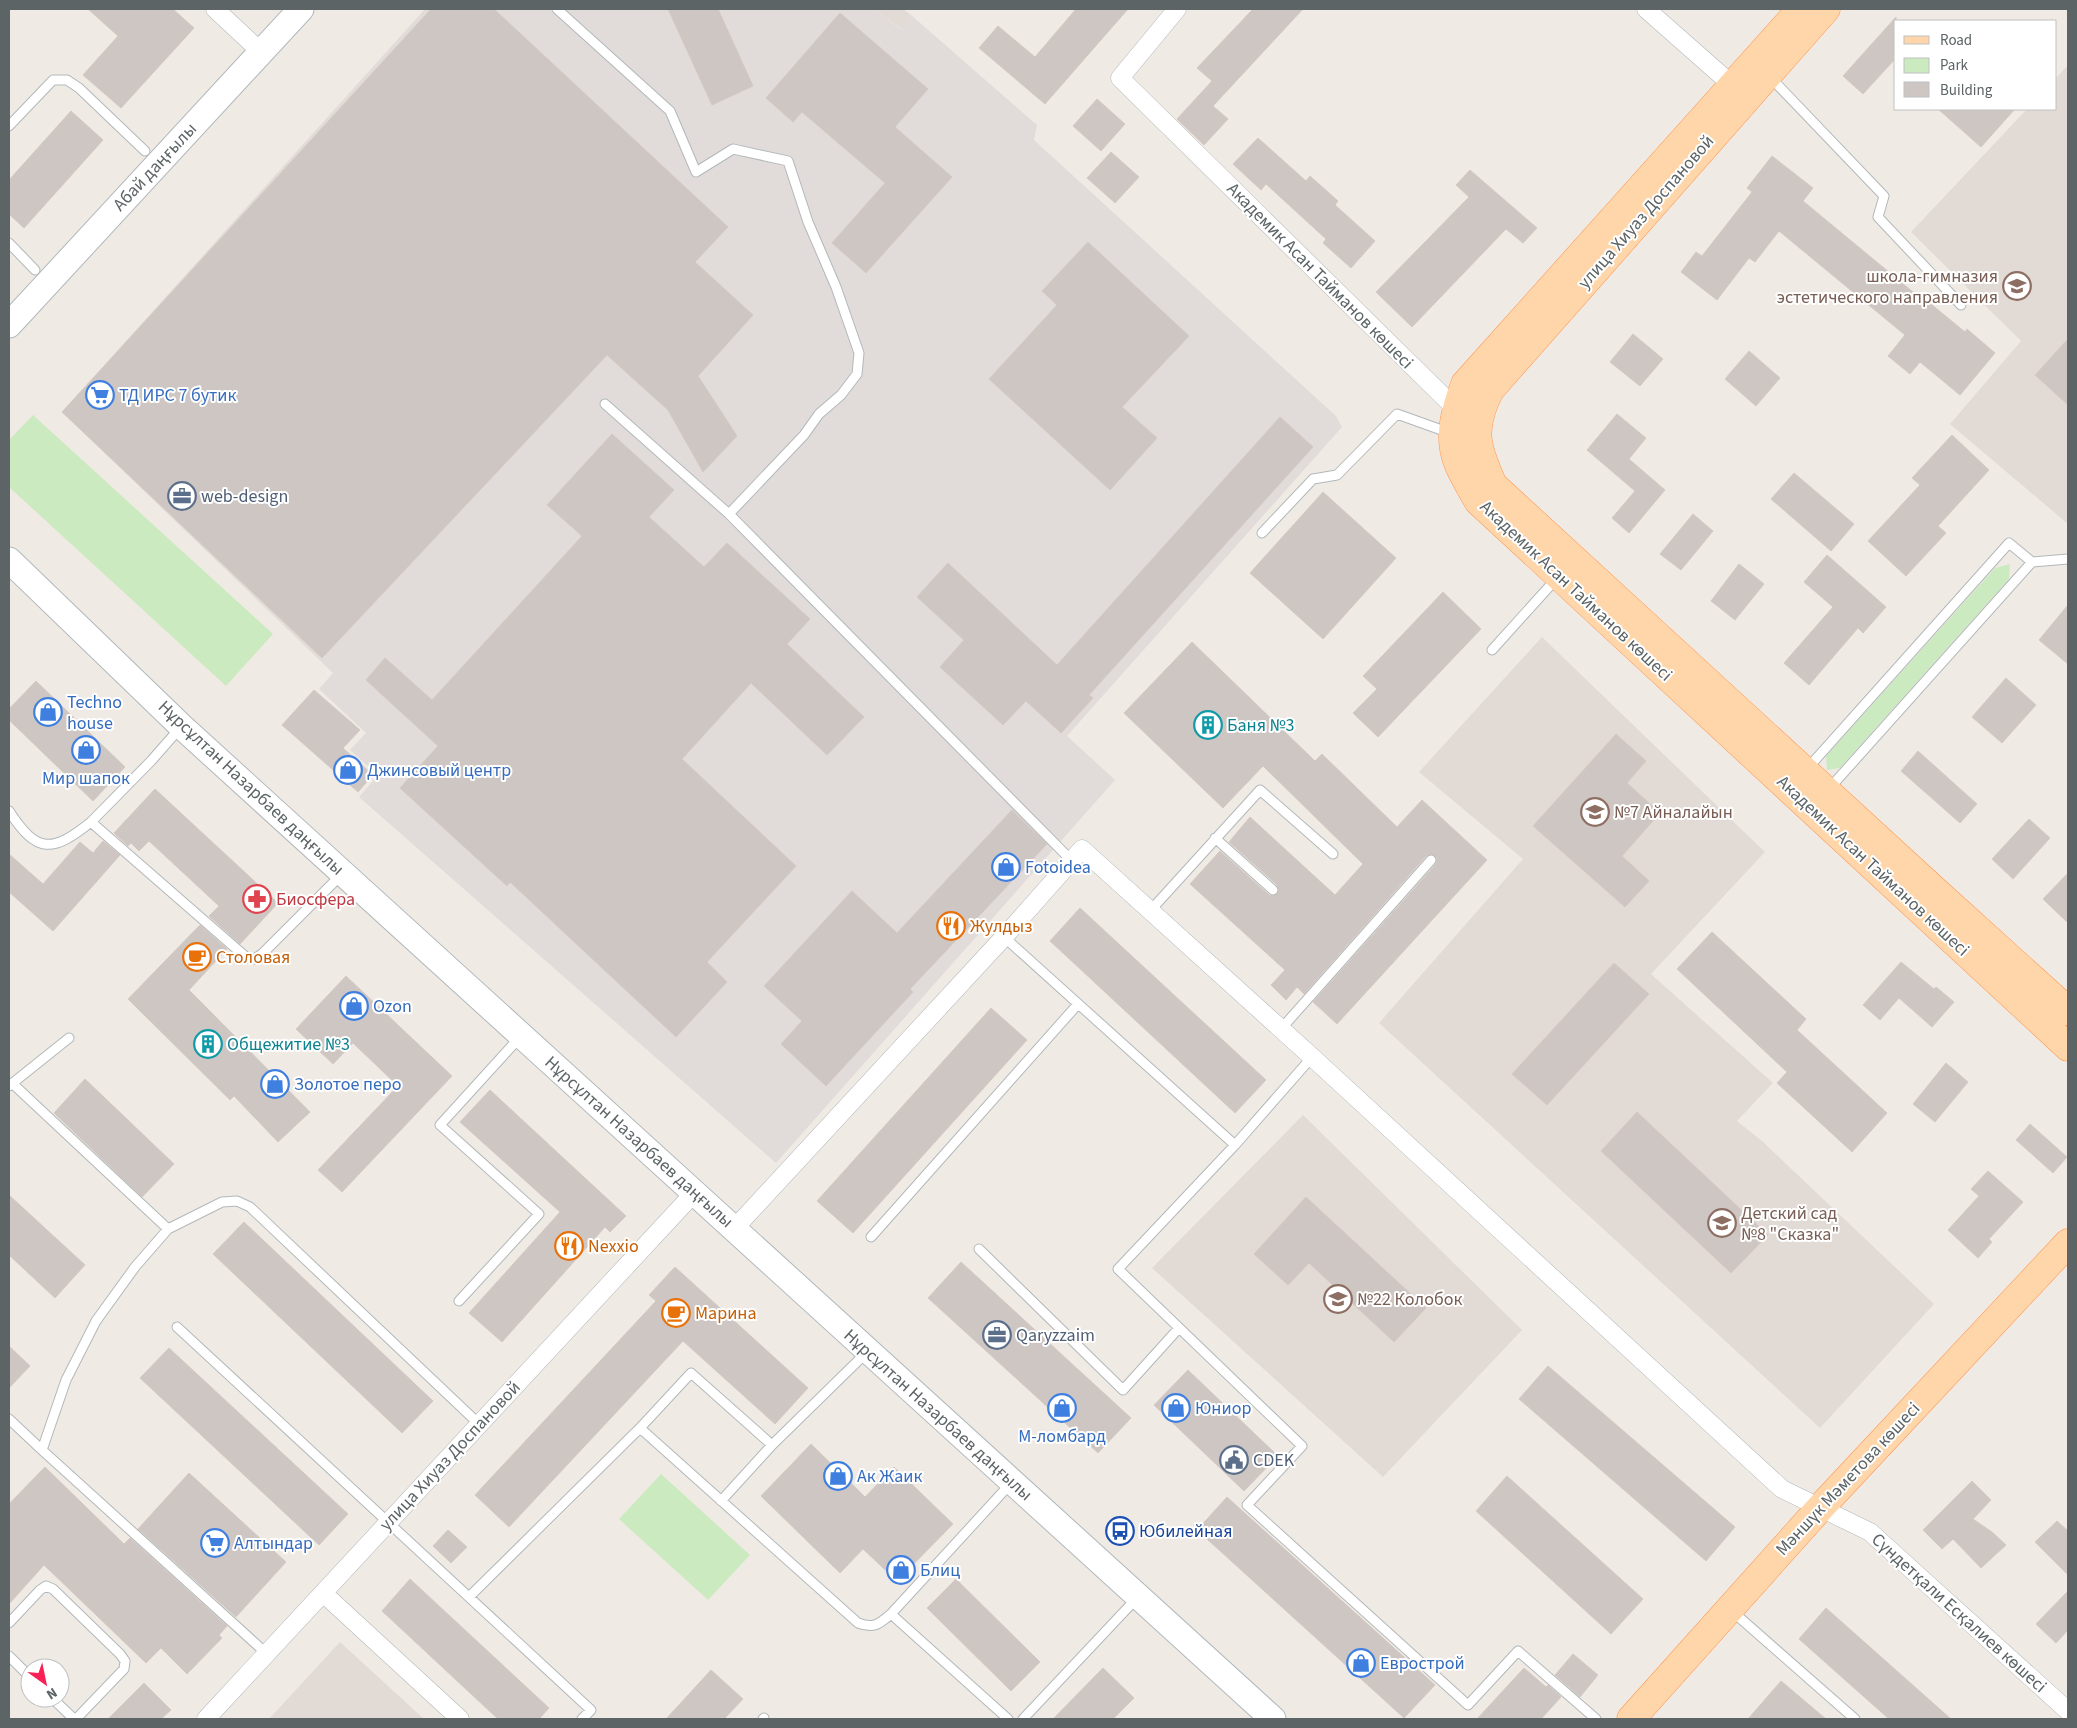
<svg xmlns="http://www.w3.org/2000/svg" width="2077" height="1728" viewBox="0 0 2077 1728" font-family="'Source Sans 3',sans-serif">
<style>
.industrial{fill:#e1dcd9}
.education{fill:#e2dbd5}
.green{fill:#cceabf}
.building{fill:#cdc6c3;stroke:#d5c9c2}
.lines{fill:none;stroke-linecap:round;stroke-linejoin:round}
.lane-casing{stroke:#b2b8ba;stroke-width:11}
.street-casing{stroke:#b2b8ba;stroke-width:19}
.secondary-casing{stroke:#b1b8bb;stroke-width:27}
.primary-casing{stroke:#fe954f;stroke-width:29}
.lane{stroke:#fff;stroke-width:9}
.street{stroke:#fff;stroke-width:18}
.secondary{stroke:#fff;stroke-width:25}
.primary{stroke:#ffd6aa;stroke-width:28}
.labels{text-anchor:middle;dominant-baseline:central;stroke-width:4;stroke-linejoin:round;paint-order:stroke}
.street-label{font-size:18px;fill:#5c6466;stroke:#fff}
.education-label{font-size:18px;fill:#785e54;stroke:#fff;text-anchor:start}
.shop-label{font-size:18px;fill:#366cbe;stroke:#fff;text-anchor:start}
.service-label{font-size:18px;fill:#4e5e75;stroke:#fff;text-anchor:start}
.culture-label{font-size:18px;fill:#0d838f;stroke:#fff;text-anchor:start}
.health-label{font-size:18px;fill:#be3a42;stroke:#fff;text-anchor:start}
.food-label{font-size:18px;fill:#c56008;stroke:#fff;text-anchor:start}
.transit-label{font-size:18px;fill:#164399;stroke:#fff;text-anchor:start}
</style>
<rect width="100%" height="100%" fill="#f0eae4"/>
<!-- industrial -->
<path class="industrial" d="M425,9H874L901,29L911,15L1037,125L1034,140L1336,416L1342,427L1067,736L1115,780L776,1163L359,797L378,775L350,750L366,733L319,689L333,673L62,412Z"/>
<!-- education -->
<path class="education" d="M874,9H903L911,15L902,29Z
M2068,65V524L1950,424L2021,341L1911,232L2027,109H2056V78Z
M1542,637L1765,852L1651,974L1773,1083L1737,1121L1762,1141L1934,1304L1820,1428L1379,1023L1523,859L1419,772Z
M1303,1115L1522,1330L1383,1477L1152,1268Z
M340,1642L424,1719H269Z"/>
<!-- green -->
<path class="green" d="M33,415L273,634L226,686L9,487V440Z
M2010,564L2009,579L1840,768L1827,770L1826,756L1995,568Z
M661,1474L750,1555L708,1600L619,1519Z"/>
<!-- building -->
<path class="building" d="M88,9H173L194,28L121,108L83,75L118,36Z
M431,9H494L728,227L695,262L753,315L698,376L737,436L703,472L668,410L607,355L322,658L62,412Z
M668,9H718L753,86L712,105Z
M1076,9H1128L1045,104L979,48L998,26L1035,57Z
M1253,9H1303L1213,106L1228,119L1204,145L1177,119L1212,81L1197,68Z
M840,13L928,89L895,127L952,177L866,273L832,243L885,183L802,112L793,122L766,98Z
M1896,17V58L1863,94L1843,76Z
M1097,99L1125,124L1101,151L1073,126Z
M1938,109H2015L1981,147Z
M71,111L103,140L24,228L9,214V180Z
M1258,138L1306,181L1310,176L1338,201L1335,205L1375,241L1351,268L1323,243L1326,239L1266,184L1261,190L1233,164Z
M1111,152L1139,177L1115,203L1087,178Z
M1772,156L1813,188L1803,201L1930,306L1931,304L1965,332L1967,329L1995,353L1960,395L1920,362L1910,374L1888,356L1905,335L1779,231L1755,262L1749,258L1717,300L1681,272L1696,252L1702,256L1752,192L1747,188Z
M1470,170L1537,228L1523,243L1506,229L1412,327L1376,292L1469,197L1456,185Z
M1088,242L1189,336L1122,407L1157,438L1110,490L989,379L1057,305L1042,291Z
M1633,334L1663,359L1640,386L1610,362Z
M2068,339V405L2035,375Z
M1749,351L1780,378L1756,406L1725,379Z
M1617,414L1646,438L1629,459L1665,490L1629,533L1612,518L1635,491L1587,450Z
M1280,417L1313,447L1089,695L1093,698L1061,733L1026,701L1003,725L940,667L964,640L917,597L948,563L1057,665Z
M612,434L674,490L649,517L704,567L727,543L810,619L787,644L864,717L827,755L751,683L682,759L796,866L707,962L727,982L676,1037L510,882L507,886L400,788L438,746L366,680L385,658L432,700L582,536L547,505Z
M1952,435L1989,470L1938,526L1946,533L1906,576L1868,541L1920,485L1912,478Z
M1794,473L1854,524L1831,551L1771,499Z
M1323,492L1396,558L1323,639L1250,573Z
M1693,514L1713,531L1681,570L1660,554Z
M1827,555L1886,607L1863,633L1858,628L1809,685L1784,663L1833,607L1804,582Z
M1739,564L1764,584L1735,620L1711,601Z
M1443,592L1481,629L1378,737L1353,713L1377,689L1363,676Z
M2068,605V664L2039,640Z
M1192,642L1315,761L1322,754L1397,827L1422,800L1487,860L1337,1024L1313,1002L1436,864L1437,858L1432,854L1426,856L1304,994L1297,987L1286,1000L1271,985L1285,970L1190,884L1220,851L1269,895L1272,896L1277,894L1279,891L1277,885L1229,842L1250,817L1335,895L1363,864L1263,766L1223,808L1124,713Z
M2006,678L2036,705L2002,743L1972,717Z
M36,681L125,767L93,801L9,720V709Z
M314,690L360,730L343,748L373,775L358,792L282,725Z
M1616,734L1646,761L1627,783L1660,813L1622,856L1649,881L1625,907L1533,826Z
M1918,751L1977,804L1960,823L1901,771Z
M155,789L278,903L240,944L209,916L219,906L149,841L139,851L131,843L128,846L114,833Z
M1012,810L1047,844L910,989L913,992L826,1086L781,1044L802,1021L764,986L852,891L897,933Z
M2029,819L2050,838L2013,879L1992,859Z
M103,841L120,855L53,931L9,892V854L43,884L80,842L93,853Z
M2068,873V923L2043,899Z
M1080,908L1266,1080L1235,1113L1050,941Z
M200,925L227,949L189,990L310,1112L278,1142L234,1096L230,1100L128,999Z
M1712,932L1806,1019L1797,1030L1887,1113L1852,1152L1777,1083L1787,1072L1677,969Z
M1901,962L1934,989L1936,987L1954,1002L1932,1027L1899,998L1880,1020L1863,1005Z
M1614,963L1649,994L1547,1105L1512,1074Z
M346,976L452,1076L342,1192L318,1170L398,1086L353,1043L333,1064L296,1029Z
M991,1008L1027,1040L853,1233L817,1201Z
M1946,1063L1968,1082L1935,1122L1913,1104Z
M85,1079L174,1164L142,1197L54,1113Z
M490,1090L626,1216L610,1232L605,1227L502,1342L469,1313L560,1212L460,1122Z
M1637,1112L1768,1235L1731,1273L1601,1151Z
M2030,1124L2067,1157L2053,1173L2016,1140Z
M1988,1171L2023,1202L1989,1239L1992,1242L1978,1258L1948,1230L1979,1196L1971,1189Z
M9,1195L85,1265L55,1298L9,1255Z
M1306,1197L1426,1308L1394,1342L1309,1263L1288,1285L1254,1254Z
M244,1222L433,1401L402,1433L213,1254Z
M961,1262L1131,1418L1098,1453L928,1298Z
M675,1267L808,1388L775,1424L683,1341L509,1527L475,1495L656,1301L649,1295Z
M9,1346L30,1366L9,1388Z
M169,1348L348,1514L319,1545L140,1378Z
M1548,1366L1735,1527L1706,1561L1519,1399Z
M1188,1370L1278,1456L1244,1491L1154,1405Z
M811,1444L865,1497L894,1467L953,1524L897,1581L863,1549L840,1573L761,1496Z
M45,1467L124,1544L130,1538L227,1626L219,1635L222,1638L187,1674L161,1648L146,1663L44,1565L9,1604V1504Z
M189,1473L286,1562L236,1617L138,1529Z
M1507,1476L1643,1599L1611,1634L1476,1511Z
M1972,1481L1991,1500L1973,1519L1992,1532L2006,1545L1981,1568L1953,1539L1942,1549L1923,1530Z
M1227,1497L1435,1685L1404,1718L1197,1530Z
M2057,1521L2068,1531V1575L2035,1542Z
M448,1530L467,1547L451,1563L433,1546Z
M410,1579L549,1708L539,1719H498L382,1611Z
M956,1579L1040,1662L1011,1691L927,1608Z
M2068,1591V1630L2056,1643L2036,1624Z
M1826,1608L1951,1719H1889L1799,1639Z
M1573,1654L1598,1675L1580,1697L1555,1675Z
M1103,1668L1134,1698L1113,1719H1053Z
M1524,1668L1546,1687L1548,1685L1561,1697L1541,1719H1477Z
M711,1670L743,1699L724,1719H666Z
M1781,1681L1826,1719H1748Z
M144,1683L171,1710L161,1719H108Z"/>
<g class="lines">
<defs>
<path id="lane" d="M557,9L670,111L696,172L733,149L788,161L808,222L836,287L859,353L857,374L841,395L819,414L804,435L729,514L605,404
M1770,77L1884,196L1878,217L1961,305
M9,126L53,80H67L79,88L145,151
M9,243L35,270
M729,514L1072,861
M1262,533L1313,479L1337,475L1397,414L1450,433
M2032,562L2068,559
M1492,650L1557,578
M1807,769L2009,543L2032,562L1828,790
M9,811C37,854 52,853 91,822L247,958L254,959L262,954L341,875
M91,822L151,761L180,728
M1215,838L1273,890
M1150,911L1260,790L1333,854
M1004,937L1235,1145L1312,1057
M1281,1029L1431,860
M13,1084L168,1229
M9,1086L69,1038
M1235,1145L1118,1269L1302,1446L1247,1505L1468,1705L1518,1651L1596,1719
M871,1237L1078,1004
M979,1249L1123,1390L1179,1328
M459,1301L539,1214L440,1125L520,1037
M177,1327L591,1710L582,1719
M9,1419L42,1450
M640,1428L858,1623C874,1629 879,1624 891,1614
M721,1501L772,1445L866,1353
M469,1597L640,1428L691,1373L772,1445
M1732,1611L1855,1719
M9,1623L40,1590L46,1586L53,1589L120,1654L125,1661L124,1669L76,1719
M267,1654L42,1450L66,1380L96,1321L135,1267L168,1229L222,1202L237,1201L250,1207L479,1424
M9,1656L30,1677
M52,1698L74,1719
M763,1719L764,1718
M1008,1719L891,1614L1012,1482
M1023,1719L1136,1599"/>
<path id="street" d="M215,9L261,52
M1177,9L1120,78L1456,409
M1646,9L1739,91
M734,1229L1004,937L1082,849L1312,1057L1782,1489L1870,1532L2068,1711
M323,1593L460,1719
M206,1719L694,1193"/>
<path id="secondary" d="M9,325L301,9
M9,560L181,726L1273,1719"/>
<path id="primary" d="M1801,9L1465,384C1456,408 1447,437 1458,463C1463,476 1471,488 1478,501L2068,1047
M1826,9L1490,390C1470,429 1476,447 1493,485L1930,886L2068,1011
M1631,1719L1820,1508L2068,1243"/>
</defs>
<!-- lane casing -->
<use href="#lane" class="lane-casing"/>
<!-- street casing -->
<use href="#street" class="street-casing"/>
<!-- secondary casing -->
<use href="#secondary" class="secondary-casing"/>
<!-- primary casing -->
<use href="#primary" class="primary-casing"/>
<!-- lane -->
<use href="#lane" class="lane"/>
<!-- street -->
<use href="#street" class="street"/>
<!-- secondary -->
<use href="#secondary" class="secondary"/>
<!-- primary -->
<use href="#primary" class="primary"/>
</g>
<!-- icons -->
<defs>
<symbol id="school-ring" viewBox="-11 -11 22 22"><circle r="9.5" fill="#fff" stroke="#8d6e63" stroke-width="1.5"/><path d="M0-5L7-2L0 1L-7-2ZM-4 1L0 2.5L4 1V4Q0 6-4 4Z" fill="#8d6e63"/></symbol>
<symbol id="supermarket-ring" viewBox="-11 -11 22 22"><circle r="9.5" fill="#fff" stroke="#3f7fe0" stroke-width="1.5"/><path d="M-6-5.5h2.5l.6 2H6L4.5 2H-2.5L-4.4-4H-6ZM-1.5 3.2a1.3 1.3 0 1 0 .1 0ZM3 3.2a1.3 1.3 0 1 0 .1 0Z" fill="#3f7fe0"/></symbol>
<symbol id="office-ring" viewBox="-11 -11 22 22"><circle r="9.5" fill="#fff" stroke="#5c6f8a" stroke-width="1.5"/><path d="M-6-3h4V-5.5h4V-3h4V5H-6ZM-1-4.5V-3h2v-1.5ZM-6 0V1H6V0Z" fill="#5c6f8a"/></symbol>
<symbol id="shop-ring" viewBox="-11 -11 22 22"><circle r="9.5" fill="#fff" stroke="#3f7fe0" stroke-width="1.5"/><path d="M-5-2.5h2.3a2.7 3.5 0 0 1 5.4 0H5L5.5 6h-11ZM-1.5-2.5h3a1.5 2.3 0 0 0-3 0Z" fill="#3f7fe0"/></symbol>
<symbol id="building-ring" viewBox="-11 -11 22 22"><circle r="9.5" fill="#fff" stroke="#0f9aa8" stroke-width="1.5"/><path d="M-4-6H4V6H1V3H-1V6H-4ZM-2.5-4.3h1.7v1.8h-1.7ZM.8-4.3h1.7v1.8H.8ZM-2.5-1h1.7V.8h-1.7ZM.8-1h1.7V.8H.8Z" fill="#0f9aa8"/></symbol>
<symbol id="pharmacy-ring" viewBox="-11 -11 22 22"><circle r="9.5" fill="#fff" stroke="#e0444e" stroke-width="1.5"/><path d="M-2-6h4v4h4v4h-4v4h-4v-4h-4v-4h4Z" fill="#e0444e"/></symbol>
<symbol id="restaurant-ring" viewBox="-11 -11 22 22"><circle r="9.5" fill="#fff" stroke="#e8710a" stroke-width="1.5"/><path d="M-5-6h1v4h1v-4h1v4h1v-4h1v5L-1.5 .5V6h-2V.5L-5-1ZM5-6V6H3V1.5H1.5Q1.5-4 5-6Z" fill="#e8710a"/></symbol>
<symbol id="cafe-ring" viewBox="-11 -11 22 22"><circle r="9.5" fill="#fff" stroke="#e8710a" stroke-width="1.5"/><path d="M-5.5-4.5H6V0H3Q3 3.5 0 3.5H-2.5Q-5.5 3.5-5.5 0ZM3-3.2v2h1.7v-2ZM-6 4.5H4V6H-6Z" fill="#e8710a"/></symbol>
<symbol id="civic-ring" viewBox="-11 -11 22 22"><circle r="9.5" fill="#fff" stroke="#5c6f8a" stroke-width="1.5"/><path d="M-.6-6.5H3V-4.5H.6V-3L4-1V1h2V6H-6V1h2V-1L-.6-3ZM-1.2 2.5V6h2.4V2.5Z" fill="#5c6f8a"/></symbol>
<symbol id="bus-ring" viewBox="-11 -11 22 22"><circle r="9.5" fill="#fff" stroke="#1a4fb4" stroke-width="1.5"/><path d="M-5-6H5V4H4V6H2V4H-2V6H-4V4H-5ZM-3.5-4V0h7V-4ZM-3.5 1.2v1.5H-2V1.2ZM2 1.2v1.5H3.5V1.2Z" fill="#1a4fb4"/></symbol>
</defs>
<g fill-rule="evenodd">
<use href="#school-ring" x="2001" y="270" width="32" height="32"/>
<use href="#supermarket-ring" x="84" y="379" width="32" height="32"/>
<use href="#office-ring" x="166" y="480" width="32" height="32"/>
<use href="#shop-ring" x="32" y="696" width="32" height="32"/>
<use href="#building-ring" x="1192" y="709" width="32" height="32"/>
<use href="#shop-ring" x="70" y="734" width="32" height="32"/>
<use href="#shop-ring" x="332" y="754" width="32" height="32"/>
<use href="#school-ring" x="1579" y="796" width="32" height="32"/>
<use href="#shop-ring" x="990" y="851" width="32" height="32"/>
<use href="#pharmacy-ring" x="241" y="883" width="32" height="32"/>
<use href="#restaurant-ring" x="935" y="910" width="32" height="32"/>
<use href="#cafe-ring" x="181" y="941" width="32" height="32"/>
<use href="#shop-ring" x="338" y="990" width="32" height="32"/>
<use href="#building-ring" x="192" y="1028" width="32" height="32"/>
<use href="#shop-ring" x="259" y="1068" width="32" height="32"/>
<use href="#school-ring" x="1706" y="1207" width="32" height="32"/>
<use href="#restaurant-ring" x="553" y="1230" width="32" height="32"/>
<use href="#school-ring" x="1322" y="1283" width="32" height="32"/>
<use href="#cafe-ring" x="660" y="1297" width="32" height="32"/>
<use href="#office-ring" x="981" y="1319" width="32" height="32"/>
<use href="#shop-ring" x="1046" y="1392" width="32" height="32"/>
<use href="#shop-ring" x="1160" y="1392" width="32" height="32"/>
<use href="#civic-ring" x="1218" y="1444" width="32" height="32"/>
<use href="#shop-ring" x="822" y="1460" width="32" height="32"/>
<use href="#bus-ring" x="1104" y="1515" width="32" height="32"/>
<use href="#supermarket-ring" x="199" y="1527" width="32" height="32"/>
<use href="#shop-ring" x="885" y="1554" width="32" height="32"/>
<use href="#shop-ring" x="1345" y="1647" width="32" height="32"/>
</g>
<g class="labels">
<!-- street labels -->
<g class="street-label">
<text transform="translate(155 167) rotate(-47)">Абай даңғылы</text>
<text transform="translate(1646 212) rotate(-49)">улица Хиуаз Доспановой</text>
<text transform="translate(1320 276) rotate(45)">Академик Асан Тайманов көшесі</text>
<text transform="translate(1576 591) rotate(43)">Академик Асан Тайманов көшесі</text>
<text transform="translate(251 788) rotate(43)">Нұрсұлтан Назарбаев даңғылы</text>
<text transform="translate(1873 866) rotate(43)">Академик Асан Тайманов көшесі</text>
<text transform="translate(639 1142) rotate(42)">Нұрсұлтан Назарбаев даңғылы</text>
<text transform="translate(938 1415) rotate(42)">Нұрсұлтан Назарбаев даңғылы</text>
<text transform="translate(450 1456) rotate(-47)">улица Хиуаз Доспановой</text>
<text transform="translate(1848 1479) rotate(-47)">Мәншүк Мәметова көшесі</text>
<text transform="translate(1959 1613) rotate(42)">Сүндетқали Есқалиев көшесі</text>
</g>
<!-- education labels -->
<g class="education-label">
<text x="1998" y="276" text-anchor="end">школа-гимназия<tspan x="1998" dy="21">эстетического направления</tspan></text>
<text x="1614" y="812">№7 Айналайын</text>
<text x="1741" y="1213">Детский сад<tspan x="1741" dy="21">№8 "Сказка"</tspan></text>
<text x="1357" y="1299">№22 Колобок</text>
</g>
<!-- shop labels -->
<g class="shop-label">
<text x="119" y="395">ТД ИРС 7 бутик</text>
<text x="67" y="702">Techno<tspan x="67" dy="21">house</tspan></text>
<text x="367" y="770">Джинсовый центр</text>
<text x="86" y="778" text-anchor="middle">Мир шапок</text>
<text x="1025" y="867">Fotoidea</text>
<text x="373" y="1006">Ozon</text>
<text x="294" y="1084">Золотое перо</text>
<text x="1195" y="1408">Юниор</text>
<text x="1062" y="1436" text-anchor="middle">М-ломбард</text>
<text x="857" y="1476">Ак Жаик</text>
<text x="234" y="1543">Алтындар</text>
<text x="920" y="1570">Блиц</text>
<text x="1380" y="1663">Еврострой</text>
</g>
<!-- service labels -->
<g class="service-label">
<text x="201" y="496">web-design</text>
<text x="1016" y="1335">Qaryzzaim</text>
<text x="1253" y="1460">CDEK</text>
</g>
<!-- culture labels -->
<g class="culture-label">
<text x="1227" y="725">Баня №3</text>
<text x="227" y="1044">Общежитие №3</text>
</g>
<!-- health labels -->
<g class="health-label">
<text x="276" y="899">Биосфера</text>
</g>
<!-- food labels -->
<g class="food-label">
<text x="970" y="926">Жулдыз</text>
<text x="216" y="957">Столовая</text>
<text x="588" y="1246">Nexxio</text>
<text x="695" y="1313">Марина</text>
</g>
<!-- transit labels -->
<g class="transit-label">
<text x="1139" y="1531">Юбилейная</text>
</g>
</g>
<!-- border -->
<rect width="2077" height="1728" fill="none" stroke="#5c6466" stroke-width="20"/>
<!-- legend -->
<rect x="1894" y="20" width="162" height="90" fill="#ffffff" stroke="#bec1c2"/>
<rect x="1904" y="36" width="25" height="8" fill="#ffd6aa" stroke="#bec1c2"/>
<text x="1940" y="45" font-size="15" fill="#5c6466">Road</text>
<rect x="1904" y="58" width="25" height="15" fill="#cceabf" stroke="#bec1c2"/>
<text x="1940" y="70" font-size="15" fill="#5c6466">Park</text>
<rect x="1904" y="82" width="25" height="15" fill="#cdc6c3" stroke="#bec1c2"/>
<text x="1940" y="95" font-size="15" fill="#5c6466">Building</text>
<!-- north arrow -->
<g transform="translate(45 1683) rotate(147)"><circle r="24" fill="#ffffff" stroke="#bec1c2"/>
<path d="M0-4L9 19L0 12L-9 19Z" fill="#f92156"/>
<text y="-8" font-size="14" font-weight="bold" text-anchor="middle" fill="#5c6466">N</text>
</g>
</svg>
